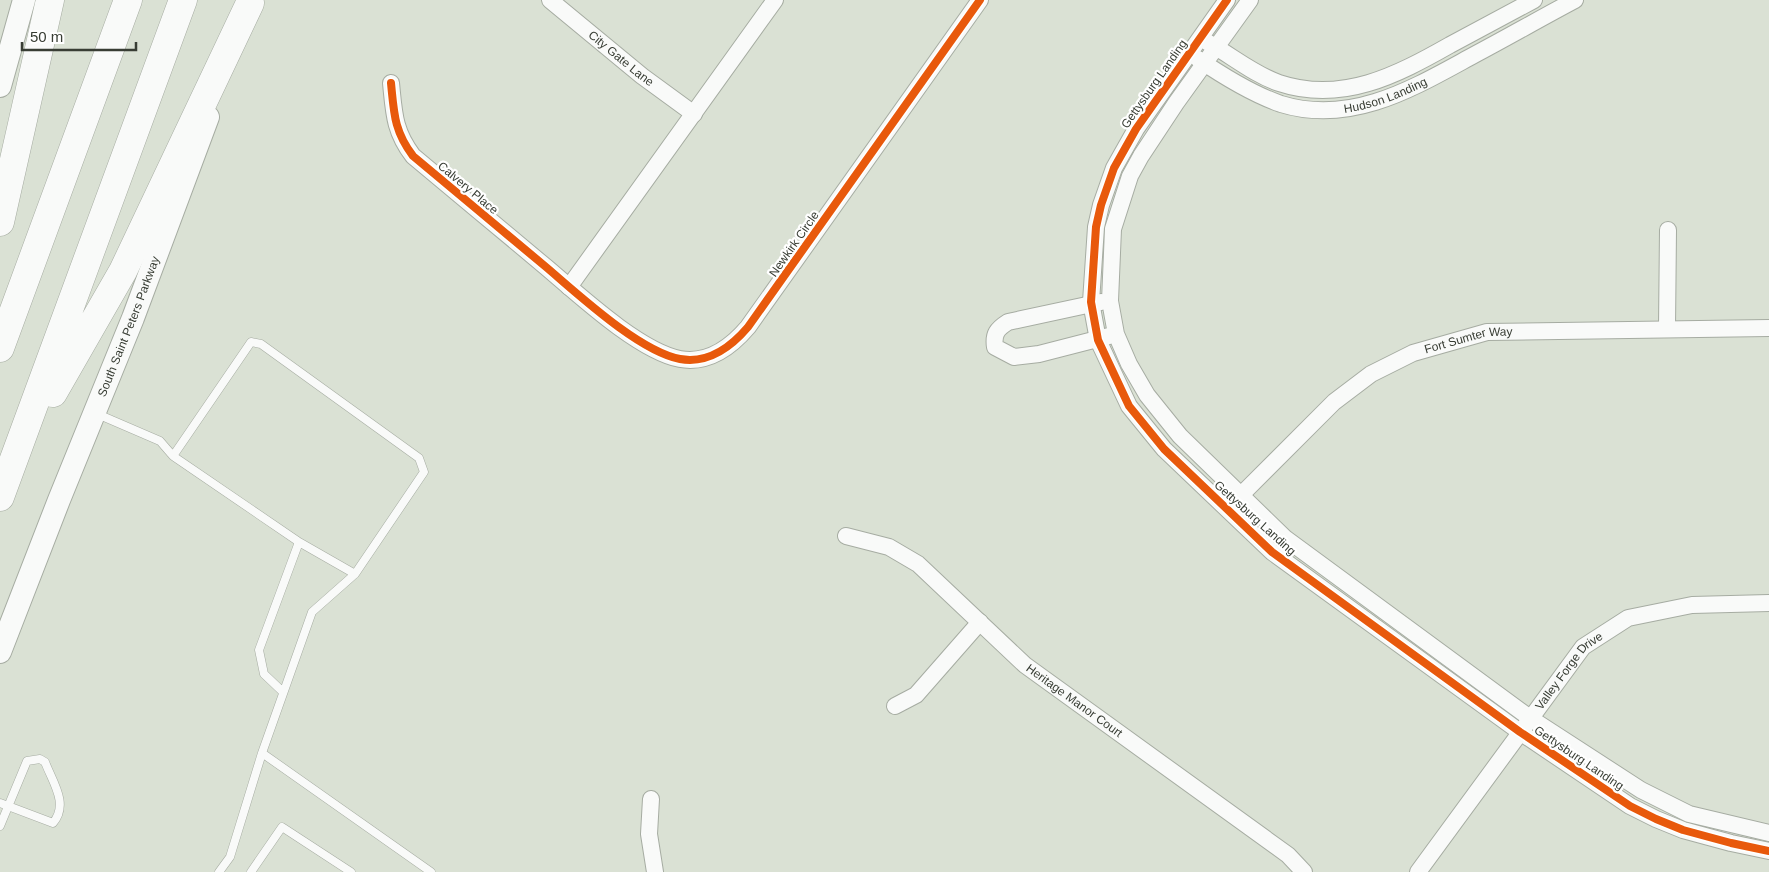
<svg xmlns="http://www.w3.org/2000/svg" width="1769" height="872" viewBox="0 0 1769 872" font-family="Helvetica,sans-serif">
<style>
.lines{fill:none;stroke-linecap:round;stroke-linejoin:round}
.service-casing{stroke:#a6aca2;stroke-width:9}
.minor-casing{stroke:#a6aca2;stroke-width:18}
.secondary-casing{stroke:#a6aca2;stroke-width:24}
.motorway-casing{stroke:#a6aca2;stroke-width:29}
.service{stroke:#f9faf9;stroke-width:8}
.minor{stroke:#f9faf9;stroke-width:16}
.secondary{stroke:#f9faf9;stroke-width:22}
.motorway{stroke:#f9faf9;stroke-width:28}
.cycleway-casing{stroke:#fff;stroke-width:11}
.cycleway{stroke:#e8590c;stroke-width:8}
.labels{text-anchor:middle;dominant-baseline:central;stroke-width:4.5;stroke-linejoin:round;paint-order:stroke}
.street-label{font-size:12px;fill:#383d34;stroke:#fff}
</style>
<rect width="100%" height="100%" fill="#dae1d4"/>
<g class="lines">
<defs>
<path id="service" d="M95,413L160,441L173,456L299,542L259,650L264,674L283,692
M173,456L251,342L261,344L419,458L424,472L355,574L312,612L262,753L230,857L219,872
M299,542L355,574
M262,753L431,872
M0,803L53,823C69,804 53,783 45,762L40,759L27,761L0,826
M251,872L282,827L351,872"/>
<g id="minor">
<path id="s1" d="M550,0L642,76L694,114"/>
<path d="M1227,0L1136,129L1114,168L1101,205L1096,227L1091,302L1098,340L1129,406L1164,449L1272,552L1520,732L1630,806L1656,819L1683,830L1731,843L1769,851"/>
<path d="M1250,0L1176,103L1141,156L1130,176L1113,229L1110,301L1116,334L1129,364L1147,395L1180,436L1285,538L1530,718L1641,790L1689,814L1769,833"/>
<path d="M1207,42C1231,55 1253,74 1279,83C1342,104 1397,75 1450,45C1478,30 1506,15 1534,0"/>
<path id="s2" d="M1198,59C1223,76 1252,94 1281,104C1352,126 1415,87 1474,55C1508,37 1541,18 1575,0"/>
<path d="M391,83C394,113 394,131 413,156C457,193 502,230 546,267C579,295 639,351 680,359C708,364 731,347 748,327L980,0"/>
<path d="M569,287L775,0"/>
<path d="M1101,302L1008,322C997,329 993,334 995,347L1014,357L1039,354L1109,336"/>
<path d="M1667,328L1668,230"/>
<path id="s3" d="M1234,502L1334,402L1371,374L1413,353L1487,332L1769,328"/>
<path id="s4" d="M846,536L889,547L918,564L1025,665L1288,855L1304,872"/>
<path d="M895,706L916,695L980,622"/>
<path d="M651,799L649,834L655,872"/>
<path id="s5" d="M1418,872L1583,647L1628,618L1692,605L1769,603"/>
</g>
<g id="secondary">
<path d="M0,86L24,0"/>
<path id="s6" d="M0,652L59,500L133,318L208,117"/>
</g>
<path id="motorway" d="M0,222L50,0
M0,348L128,0
M53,393L123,271L250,3
M0,497L183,0"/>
</defs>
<!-- service casing -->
<use href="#service" class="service-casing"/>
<!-- minor casing -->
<use href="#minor" class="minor-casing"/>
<!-- secondary casing -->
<use href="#secondary" class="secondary-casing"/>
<!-- motorway casing -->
<use href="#motorway" class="motorway-casing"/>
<!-- service -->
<use href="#service" class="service"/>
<!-- minor -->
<use href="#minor" class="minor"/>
<!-- secondary -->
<use href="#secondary" class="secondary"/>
<!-- motorway -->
<use href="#motorway" class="motorway"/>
<defs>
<path id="cycleway" d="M1227,0L1136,129L1114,168L1101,205L1096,227L1091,302L1098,340L1129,406L1164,449L1272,552L1520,732L1630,806L1656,819L1683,830L1731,843L1769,851
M391,83C394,113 394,131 413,156C457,193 502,230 546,267C579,295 639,351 680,359C708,364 731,347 748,327L980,0"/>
</defs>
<!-- cycleway casing -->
<use href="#cycleway" class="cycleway-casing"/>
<!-- cycleway -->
<use href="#cycleway" class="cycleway"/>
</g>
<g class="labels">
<!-- street labels -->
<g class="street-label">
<text stroke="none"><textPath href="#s1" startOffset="92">City Gate Lane</textPath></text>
<text transform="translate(1154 84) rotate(-55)">Gettysburg Landing</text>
<text stroke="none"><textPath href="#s2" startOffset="202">Hudson Landing</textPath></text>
<text transform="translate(468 188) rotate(40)">Calvery Place</text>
<text transform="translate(794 244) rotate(-55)">Newkirk Circle</text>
<text stroke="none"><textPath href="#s6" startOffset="350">South Saint Peters Parkway</textPath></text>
<text stroke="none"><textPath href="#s3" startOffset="292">Fort Sumter Way</textPath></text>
<text transform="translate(1255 518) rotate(42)">Gettysburg Landing</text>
<text stroke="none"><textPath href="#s5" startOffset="252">Valley Forge Drive</textPath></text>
<text stroke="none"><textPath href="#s4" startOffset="286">Heritage Manor Court</textPath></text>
<text transform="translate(1579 758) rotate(34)">Gettysburg Landing</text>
</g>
</g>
<!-- scale -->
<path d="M22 42v8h114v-8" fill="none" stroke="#383d34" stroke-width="2.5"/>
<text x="30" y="42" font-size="15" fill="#383d34" stroke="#ffffff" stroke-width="4" paint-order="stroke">50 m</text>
</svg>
